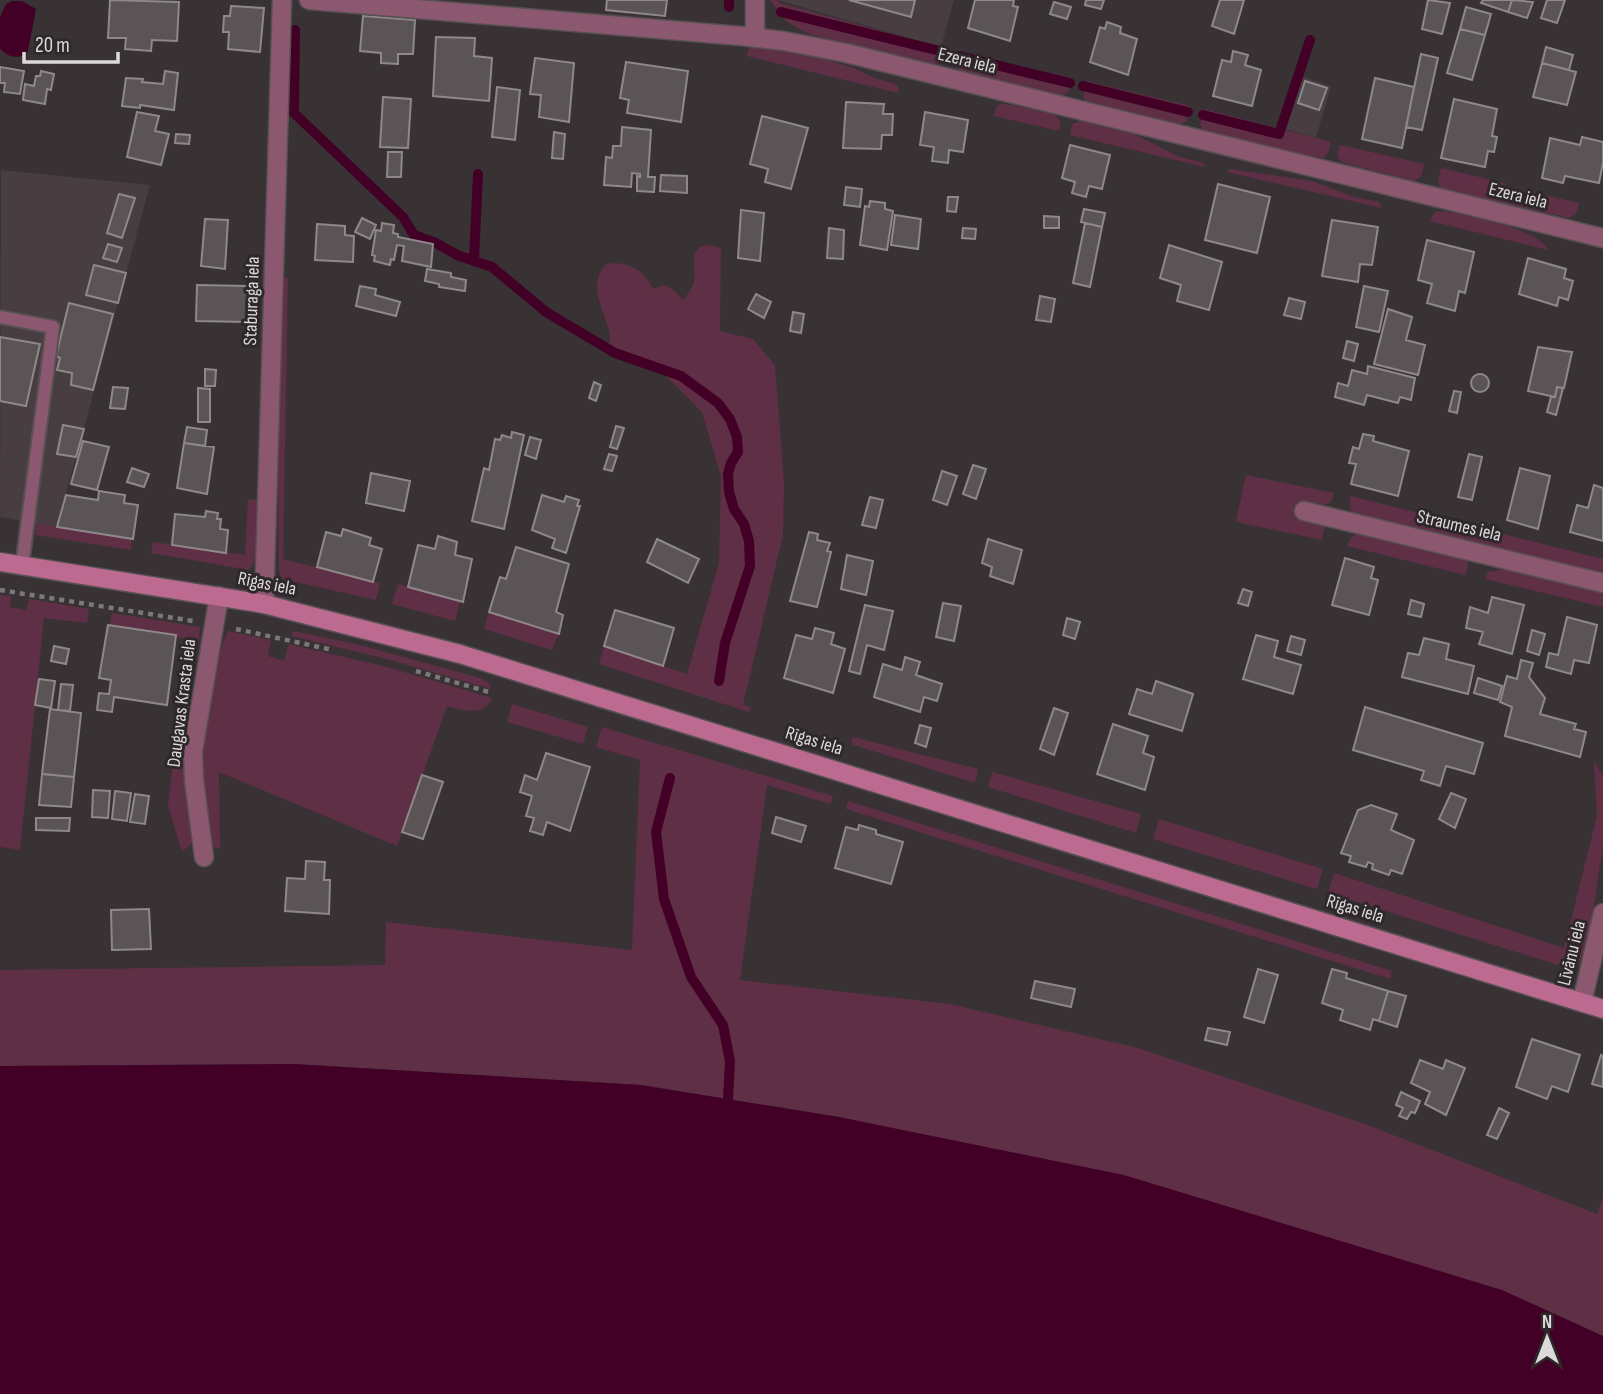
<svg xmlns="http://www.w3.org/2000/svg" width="1603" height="1394" viewBox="0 0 1603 1394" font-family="'Sofia Sans Condensed',sans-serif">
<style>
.built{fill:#483d41}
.green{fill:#5f2f46}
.water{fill:#430027}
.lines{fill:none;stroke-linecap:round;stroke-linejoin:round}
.stream{stroke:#430027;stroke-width:10}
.building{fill:#5a5457;stroke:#8f888a;stroke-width:2}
.service-casing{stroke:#565053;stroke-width:16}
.minor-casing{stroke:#565053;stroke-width:21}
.secondary-casing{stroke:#565053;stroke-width:21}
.path{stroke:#7c7779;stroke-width:4.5;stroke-dasharray:5 5;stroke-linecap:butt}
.service{stroke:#8c586f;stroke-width:12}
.minor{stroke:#8c586f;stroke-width:18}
.secondary{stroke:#bc6a90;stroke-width:18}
.labels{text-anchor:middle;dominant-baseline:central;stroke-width:6;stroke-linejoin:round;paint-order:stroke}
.street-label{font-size:19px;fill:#ddd9db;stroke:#2e282b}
</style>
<rect width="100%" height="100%" fill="#383235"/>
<!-- built -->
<path class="built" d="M777,0H954L941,47Z
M1301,76L1331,86L1316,138L1285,129Z
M1,170L150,185L57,527L0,517Z"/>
<!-- green -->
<path class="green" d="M770,0H777L780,3L947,49L943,61L934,65L831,41L805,32L786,21Z
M753,47L790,52L827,60L854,68L874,78L895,84L899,88L898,93L747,56L748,50Z
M958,52L1072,78L1068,92L1062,96L960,71L955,66Z
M1086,81L1190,106L1187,121L1178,125L1087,103L1083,98Z
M1001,103L1055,114L1061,122L1059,131L994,116L996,107Z
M1204,109L1331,142L1328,153L1323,158L1279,150L1203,131L1200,124Z
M1080,121L1134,134L1177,156L1203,163L1205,167L1070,135L1072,124Z
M1340,145L1424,164L1421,177L1414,181L1341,162L1337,156Z
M1441,168L1505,183L1506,186L1579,203L1576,214L1569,218L1440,188L1438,181Z
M1230,169L1312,181L1354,197L1379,202L1382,208L1227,172Z
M1444,211C1470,216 1535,227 1548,250L1430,221L1435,212Z
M708,245L721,248L720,331L753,339L775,365L784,483L783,535L743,705L751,707L749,712L599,664L604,646L687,674L719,563L721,476L702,412L665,375L607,353C608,348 611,342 610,337C607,312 585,288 606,264C626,260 645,270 653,289L665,285L675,291L683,300C702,278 691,275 695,253L700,247Z
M284,277L288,278L283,559L380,583L376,600L282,579L279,570L278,428Z
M1246,475L1334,493L1331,502L1328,504L1306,503L1325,525L1322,540L1236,522Z
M1350,496L1603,559V576L1358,516L1350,509Z
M248,499L258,500C257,520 262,554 249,570L151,553L153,542L245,555Z
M36,523L132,539L131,550L35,535Z
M1356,534H1367L1465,558L1468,565L1465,575L1347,546L1350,539Z
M1504,569L1520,571L1603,590V607L1485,579L1488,572Z
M398,584L460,601L455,621L392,604Z
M0,595L11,596L10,607L26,610L29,599L89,609L87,623L44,618L20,850L0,847Z
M489,612L559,634L552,650L484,629Z
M112,613L200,627L199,641L110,625Z
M228,631L271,640L268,656L284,661L289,644L387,667L492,698C486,717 462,710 447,706L397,846L219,772L220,849L212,846C206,834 206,822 205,809C199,749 209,703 222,645Z
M294,631L360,645L480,678L489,683L491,689L387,659L291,636Z
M182,686H191L186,745L193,842L182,852L168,806Z
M512,704L588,727L583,744L507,722Z
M602,727L833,796L831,804L767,785L740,980L950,1004L1138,1048L1365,1124L1597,1214L1603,1196V1336L1502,1290L839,1117L641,1085L294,1064L0,1066V970L385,965L386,922L632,950L640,760L596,747Z
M853,737L978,769L975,783L851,744Z
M1594,761L1603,776V844L1590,932L1581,960L1574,970L1328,893L1334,873L1564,948L1597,816Z
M992,772L1141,814L1136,833L988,787Z
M848,801L1392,971L1390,979L846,809Z
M1159,819L1323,869L1317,889L1153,839Z"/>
<!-- water -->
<path class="water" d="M12,1H22L36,9L28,51C21,61 6,57 0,48V17L6,4Z
M294,1064L641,1085L839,1117L1124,1175L1502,1290L1603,1336V1394H0V1066Z"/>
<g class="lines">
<!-- stream -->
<path class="stream" d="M729,7V0
M781,12L944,52
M295,30L294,113L403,217L414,235L436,243L457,255L492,267L546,312L615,353L681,376L718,403L730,419L737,437L738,452L731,463L728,474L729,492L734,509L744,524L749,541L750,566L725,643L719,681
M959,56L1070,83
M1083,86L1188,112
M1203,115L1279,134L1310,40
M474,260L478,174
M670,778L656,832L664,899L691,977L723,1025L730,1061L728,1099"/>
</g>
<!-- building -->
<path class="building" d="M110,0L179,2L177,41L152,40L151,51L125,49L126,38H108Z
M607,0H667L665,16L606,10Z
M849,0H915L911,17Z
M975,0H1014L1013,6L1018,7L1010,41L968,28Z
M1086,0H1104L1101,9L1085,5Z
M1220,0H1244L1234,34L1212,26Z
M1428,0L1450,3L1442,34L1422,29Z
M1483,0H1512L1508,12L1481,3Z
M1512,0L1533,2L1527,18L1508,12Z
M1547,0H1565L1557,23L1541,18Z
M1054,2L1071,7L1067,19L1050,14Z
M231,6L264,8L260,52L228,49L229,32H223L224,16H230Z
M1466,7L1491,14L1485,35L1460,29Z
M363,16L415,20L413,54H398V64L381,63V53L360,51Z
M1107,22L1121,27L1120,33L1137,39L1128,75L1090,62L1100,27L1105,29Z
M1460,29L1485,35L1472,80L1447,73Z
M436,37L475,38L474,56L492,58L489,101L433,96Z
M1546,47L1573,55L1569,70L1542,63Z
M1233,51L1248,55L1245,65L1261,70L1252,106L1213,96L1222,60L1231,62Z
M1421,54L1438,58L1422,130L1406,127Z
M535,58L574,63L569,122L539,117L541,95L530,94Z
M626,62L688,71L681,122L627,113L629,100L620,98Z
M1542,63L1576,72L1567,105L1533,97Z
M0,67L24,71L20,94L4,92L5,83H0Z
M41,71L54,74L51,90L47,89L45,104L23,100L25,84L34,86L36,76H40Z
M165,71L178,73L174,110L140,105V108L122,106L126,78L143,79L142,82L163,84Z
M1375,78L1414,87L1402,148L1362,139Z
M1305,81L1327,88L1319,110L1298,103Z
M497,87L520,90L515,140L492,137Z
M383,97L411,99L408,148L380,147Z
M1454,99L1497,109L1492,136L1497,137L1494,152L1488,151L1485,167L1441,158Z
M846,102L884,104L883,114H893L892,135H882L881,149L843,148Z
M137,112L159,116L155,131L169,134L161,165L127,157Z
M925,112L968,120L963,152L949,150L948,163L932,161L934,147L920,145Z
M762,116L808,128L791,189L765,182L768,169L750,164Z
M622,127L651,130L648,177H655L654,192L637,191V176L640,177V174L632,173L631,187L604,185L606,157L612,158L613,146H621Z
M554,132L565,134L563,159L552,158Z
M176,134L190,135L189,144L175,143Z
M1582,137L1603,142V163L1599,183L1565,176L1563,183L1542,178L1550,138L1580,145Z
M1070,145L1110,155L1102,189L1089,186L1086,197L1072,193L1075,182L1062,178Z
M388,152H402L401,177H387Z
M661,175L687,176V193L660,191Z
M1218,184L1270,197L1257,253L1205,240Z
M846,187L862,189L860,207L844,205Z
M119,194L135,198L122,238L107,233Z
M948,197H958L956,212L947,211Z
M870,201L885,203V209L893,211L887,250L860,245L865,206L869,207Z
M1084,209L1105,213L1102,227L1081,222Z
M741,210L764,213L760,261L738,258Z
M895,215L921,219L918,249L891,245Z
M1044,216L1059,217V228H1044Z
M362,218L376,225L370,239L355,232Z
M205,219L228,220L225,269L201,266Z
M1332,220L1378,227L1372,265L1360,264L1358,282L1322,276Z
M382,223L394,225L393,233L398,234V237L433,244L431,267L402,261L404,246L397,245L394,260L391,259L390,265L374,261L375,256L372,255L376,230L381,231Z
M1085,223L1102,227L1090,287L1073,283Z
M317,224L345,226V235L354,236L353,262L315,260Z
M829,228L844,230L843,259L827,258Z
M963,228L976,229L975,239L962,238Z
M1427,240L1474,252L1465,293L1459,291L1455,311L1427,303L1432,284L1418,280Z
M108,244L122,248L117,262L103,258Z
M1169,245L1222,262L1209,310L1177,301L1181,285L1160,278Z
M1528,258L1566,269L1564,278L1573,281L1568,300L1559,297L1557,306L1519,294Z
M94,265L126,273L118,303L86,295Z
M427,269L451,273V277L466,280L465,291L439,287V284L425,281Z
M197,285L249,286L248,322L196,321Z
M360,286L376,289L375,295L400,302L396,316L356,306Z
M1364,286L1388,291L1379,332L1356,327Z
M756,294L771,302L764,318L748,309Z
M1040,296L1055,299L1051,322L1036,320Z
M1289,298L1305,302L1301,319L1284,315Z
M69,303L113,314L93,390L71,385L72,373L57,370L60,358L56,356Z
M1388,309L1412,317L1406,340L1425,345L1418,375L1374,364Z
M793,312L804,314L801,333L790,331Z
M0,337L40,344L26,406L0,401Z
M1347,341L1358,344L1354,361L1343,358Z
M1538,347L1572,352L1564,388L1557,387L1555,397L1528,391Z
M1368,366L1415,378L1411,400L1400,397L1398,403L1367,395L1364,405L1335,397L1338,383L1348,386L1352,370L1367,374Z
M205,369L216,370L215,386H205Z
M1471 383a9 9 0 1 1 18 0a9 9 0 1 1-18 0Z
M594,382L601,385L596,401L589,398Z
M113,387L128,388L125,409L110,408Z
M1557,387L1563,388L1556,415L1547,412L1551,397H1555Z
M198,388L210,389V422H198Z
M1454,391L1461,392L1457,413L1449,411Z
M63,425L84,429L76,457L57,454Z
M616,426L624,428L617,449L610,447Z
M187,427L207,430L205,446L184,443Z
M512,432L524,435L504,529L472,521L484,468L489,470L495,439L500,440L502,435L511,438Z
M1363,434L1374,436L1373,441L1409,451L1398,496L1351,484L1356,464L1349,463L1353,447L1359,449Z
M530,437L541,440L536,459L525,455Z
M83,441L109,447L97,490L71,484Z
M184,443L214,447L207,494L177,488Z
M609,454L617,456L612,471L604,469Z
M1469,454L1482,457L1472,500L1458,497Z
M973,465L986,469L976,499L963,494Z
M132,468L149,474L144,487L127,482Z
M1520,468L1550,476L1538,529L1507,520Z
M942,471L957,476L947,505L933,500Z
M371,473L410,481L404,511L366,503Z
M1594,485L1603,488V541L1570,532L1577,505L1588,508Z
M99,491L125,495L124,503L138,505L133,539L57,527L66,495L98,500Z
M542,495L564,502L566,496L579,500L577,506H580L566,553L552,548L555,539L532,530Z
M870,497L883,500L876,528L862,525Z
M206,511L218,513L217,519H221L220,529L228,530L226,553L172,545L175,514L205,517Z
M343,529L371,538L369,545L382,549L373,582L317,567L326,532L341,536Z
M809,532L818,534L817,540L830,543L827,551L831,552L817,607L790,601Z
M438,536L457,542L455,555L472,559L463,602L408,587L418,545L435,549Z
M657,539L699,559L688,583L647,562Z
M988,539L1022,550L1013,584L990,576L992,567L982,563Z
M516,547L569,564L556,612L563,615L559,634L489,612L500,577L506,579Z
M847,555L873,561L866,595L841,589Z
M1345,558L1374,567L1371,578L1378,580L1369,615L1332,605Z
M1243,589L1252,592L1248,606L1238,603Z
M1492,597L1524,605L1512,654L1479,644L1483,632L1466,628L1470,607L1488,613Z
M1411,600L1424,604L1421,617L1408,614Z
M943,603L961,606L954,641L936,637Z
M865,605L893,611L884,650L867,645L860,674L849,671Z
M615,610L674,628L663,666L604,646Z
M1567,617L1597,625L1589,663L1574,660L1571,674L1546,667L1549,653L1558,655Z
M1067,618L1080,622L1075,639L1063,635Z
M108,625L176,635L167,705L114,697L112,712L97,710L99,693L109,694L111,680L99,678Z
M815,628L834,633L831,644L845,649L833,693L784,678L796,635L812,639Z
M1532,630L1545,634L1539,655L1527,651Z
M1256,635L1278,641L1274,657L1301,665L1293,694L1243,679Z
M1291,636L1305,640L1301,655L1287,651Z
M1424,638L1449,644L1446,659L1474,666L1468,694L1402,677L1408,653L1419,655Z
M54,646L69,649L66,664L51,661Z
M905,657L920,662L916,675L942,684L937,701L924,697L920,712L874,697L883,664L902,670Z
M1521,660L1533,663L1529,677L1545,698L1540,714L1576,724L1574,729L1586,732L1580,757L1505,736L1512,707L1500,702L1507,676L1517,679Z
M1478,678L1502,686L1498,700L1474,693Z
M39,679L55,681L51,708L35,705Z
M1156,681L1193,694L1182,731L1129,714L1137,689L1152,694Z
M61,684L73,685L70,711L58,710Z
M1365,707L1483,743L1474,774L1446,766L1440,786L1421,780L1424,771L1353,750Z
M1054,708L1068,713L1054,755L1040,749Z
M50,709L81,713L74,777L42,774Z
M1113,724L1148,736L1143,753L1154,757L1145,790L1097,774Z
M920,725L931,728L926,747L915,743Z
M546,753L590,767L570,831L547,822L543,835L530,831L534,818L526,816L532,796L520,792L525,775L537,780Z
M42,774L74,777L71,807L39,805Z
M422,775L443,782L423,839L402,832Z
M93,790L110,791L108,818L92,817Z
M115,791L131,793L127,821L112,819Z
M1451,793L1466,799L1455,828L1439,819Z
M135,794L149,796L145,824L130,822Z
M1371,805L1397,814L1391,830L1414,840L1402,874L1391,870L1389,875L1372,869L1373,864L1368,862L1366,867L1349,862L1351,856L1341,853L1358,810Z
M776,817L806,826L801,842L772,833Z
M36,818H70L69,831L36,830Z
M859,825L876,830V834L903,842L891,884L835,868L846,827L858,830Z
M306,861L325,862L324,880H330L329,914L285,911L287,878L305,879Z
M149,909L151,949L112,950L111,910Z
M1258,969L1278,975L1264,1023L1244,1017Z
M1332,969L1347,973L1346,978L1388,991L1379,1021L1373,1019L1370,1030L1340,1020L1343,1010L1322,1003Z
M1035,981L1075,989L1071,1007L1031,998Z
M1388,991L1406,996L1397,1027L1379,1021Z
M1208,1028L1230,1032L1227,1045L1205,1040Z
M1532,1039L1580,1055L1568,1092L1552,1086L1547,1099L1516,1087Z
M1601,1055L1603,1056V1087L1592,1084Z
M1420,1060L1443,1069L1446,1060L1465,1068L1446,1115L1425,1104L1430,1092L1411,1083Z
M1401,1092L1420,1101L1415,1113L1411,1112L1407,1119L1399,1116L1403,1108L1396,1105Z
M1499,1108L1509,1113L1497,1139L1487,1135Z"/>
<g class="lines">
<defs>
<path id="service" d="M0,317L53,327L22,566"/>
<path id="minor" d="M309,0L741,36L784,41L846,53L1603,238
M755,0V38
M1304,511L1603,583
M264,604L282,0
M204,857L194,780L193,751L219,596
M1582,1002L1603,913"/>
<path id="secondary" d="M0,562L264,604L460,654L1603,1009"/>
</defs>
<!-- service casing -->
<use href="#service" class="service-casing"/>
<!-- minor casing -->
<use href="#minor" class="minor-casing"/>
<!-- secondary casing -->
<use href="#secondary" class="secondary-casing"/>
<!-- path -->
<path class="path" d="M0,590L193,621
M236,629L333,650
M416,671L489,692"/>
<!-- service -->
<use href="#service" class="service"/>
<!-- minor -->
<use href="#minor" class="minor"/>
<!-- secondary -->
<use href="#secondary" class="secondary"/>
</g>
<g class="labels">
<!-- street labels -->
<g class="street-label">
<text transform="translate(967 61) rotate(14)">Ezera iela</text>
<text transform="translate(1518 196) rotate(14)">Ezera iela</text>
<text transform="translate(252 301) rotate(-88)">Staburaga iela</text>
<text transform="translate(1459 526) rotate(13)">Straumes iela</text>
<text transform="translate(267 584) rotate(11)">Rīgas iela</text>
<text transform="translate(182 703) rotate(-83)">Daugavas Krasta iela</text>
<text transform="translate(814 741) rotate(17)">Rīgas iela</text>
<text transform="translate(1355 909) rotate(17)">Rīgas iela</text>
<text transform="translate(1572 953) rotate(-76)">Līvānu iela</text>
</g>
</g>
<!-- north arrow -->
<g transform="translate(1547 1338)" stroke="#2e282b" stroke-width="5" paint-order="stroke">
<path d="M0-5L12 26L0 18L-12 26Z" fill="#ddd9db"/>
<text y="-10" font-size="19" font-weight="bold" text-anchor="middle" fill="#ddd9db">N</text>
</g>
<!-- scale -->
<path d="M24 52v10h94v-10" fill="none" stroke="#ddd9db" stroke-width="3.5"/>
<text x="35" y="52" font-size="21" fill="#ddd9db" stroke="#2e282b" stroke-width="5" paint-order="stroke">20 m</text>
</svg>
